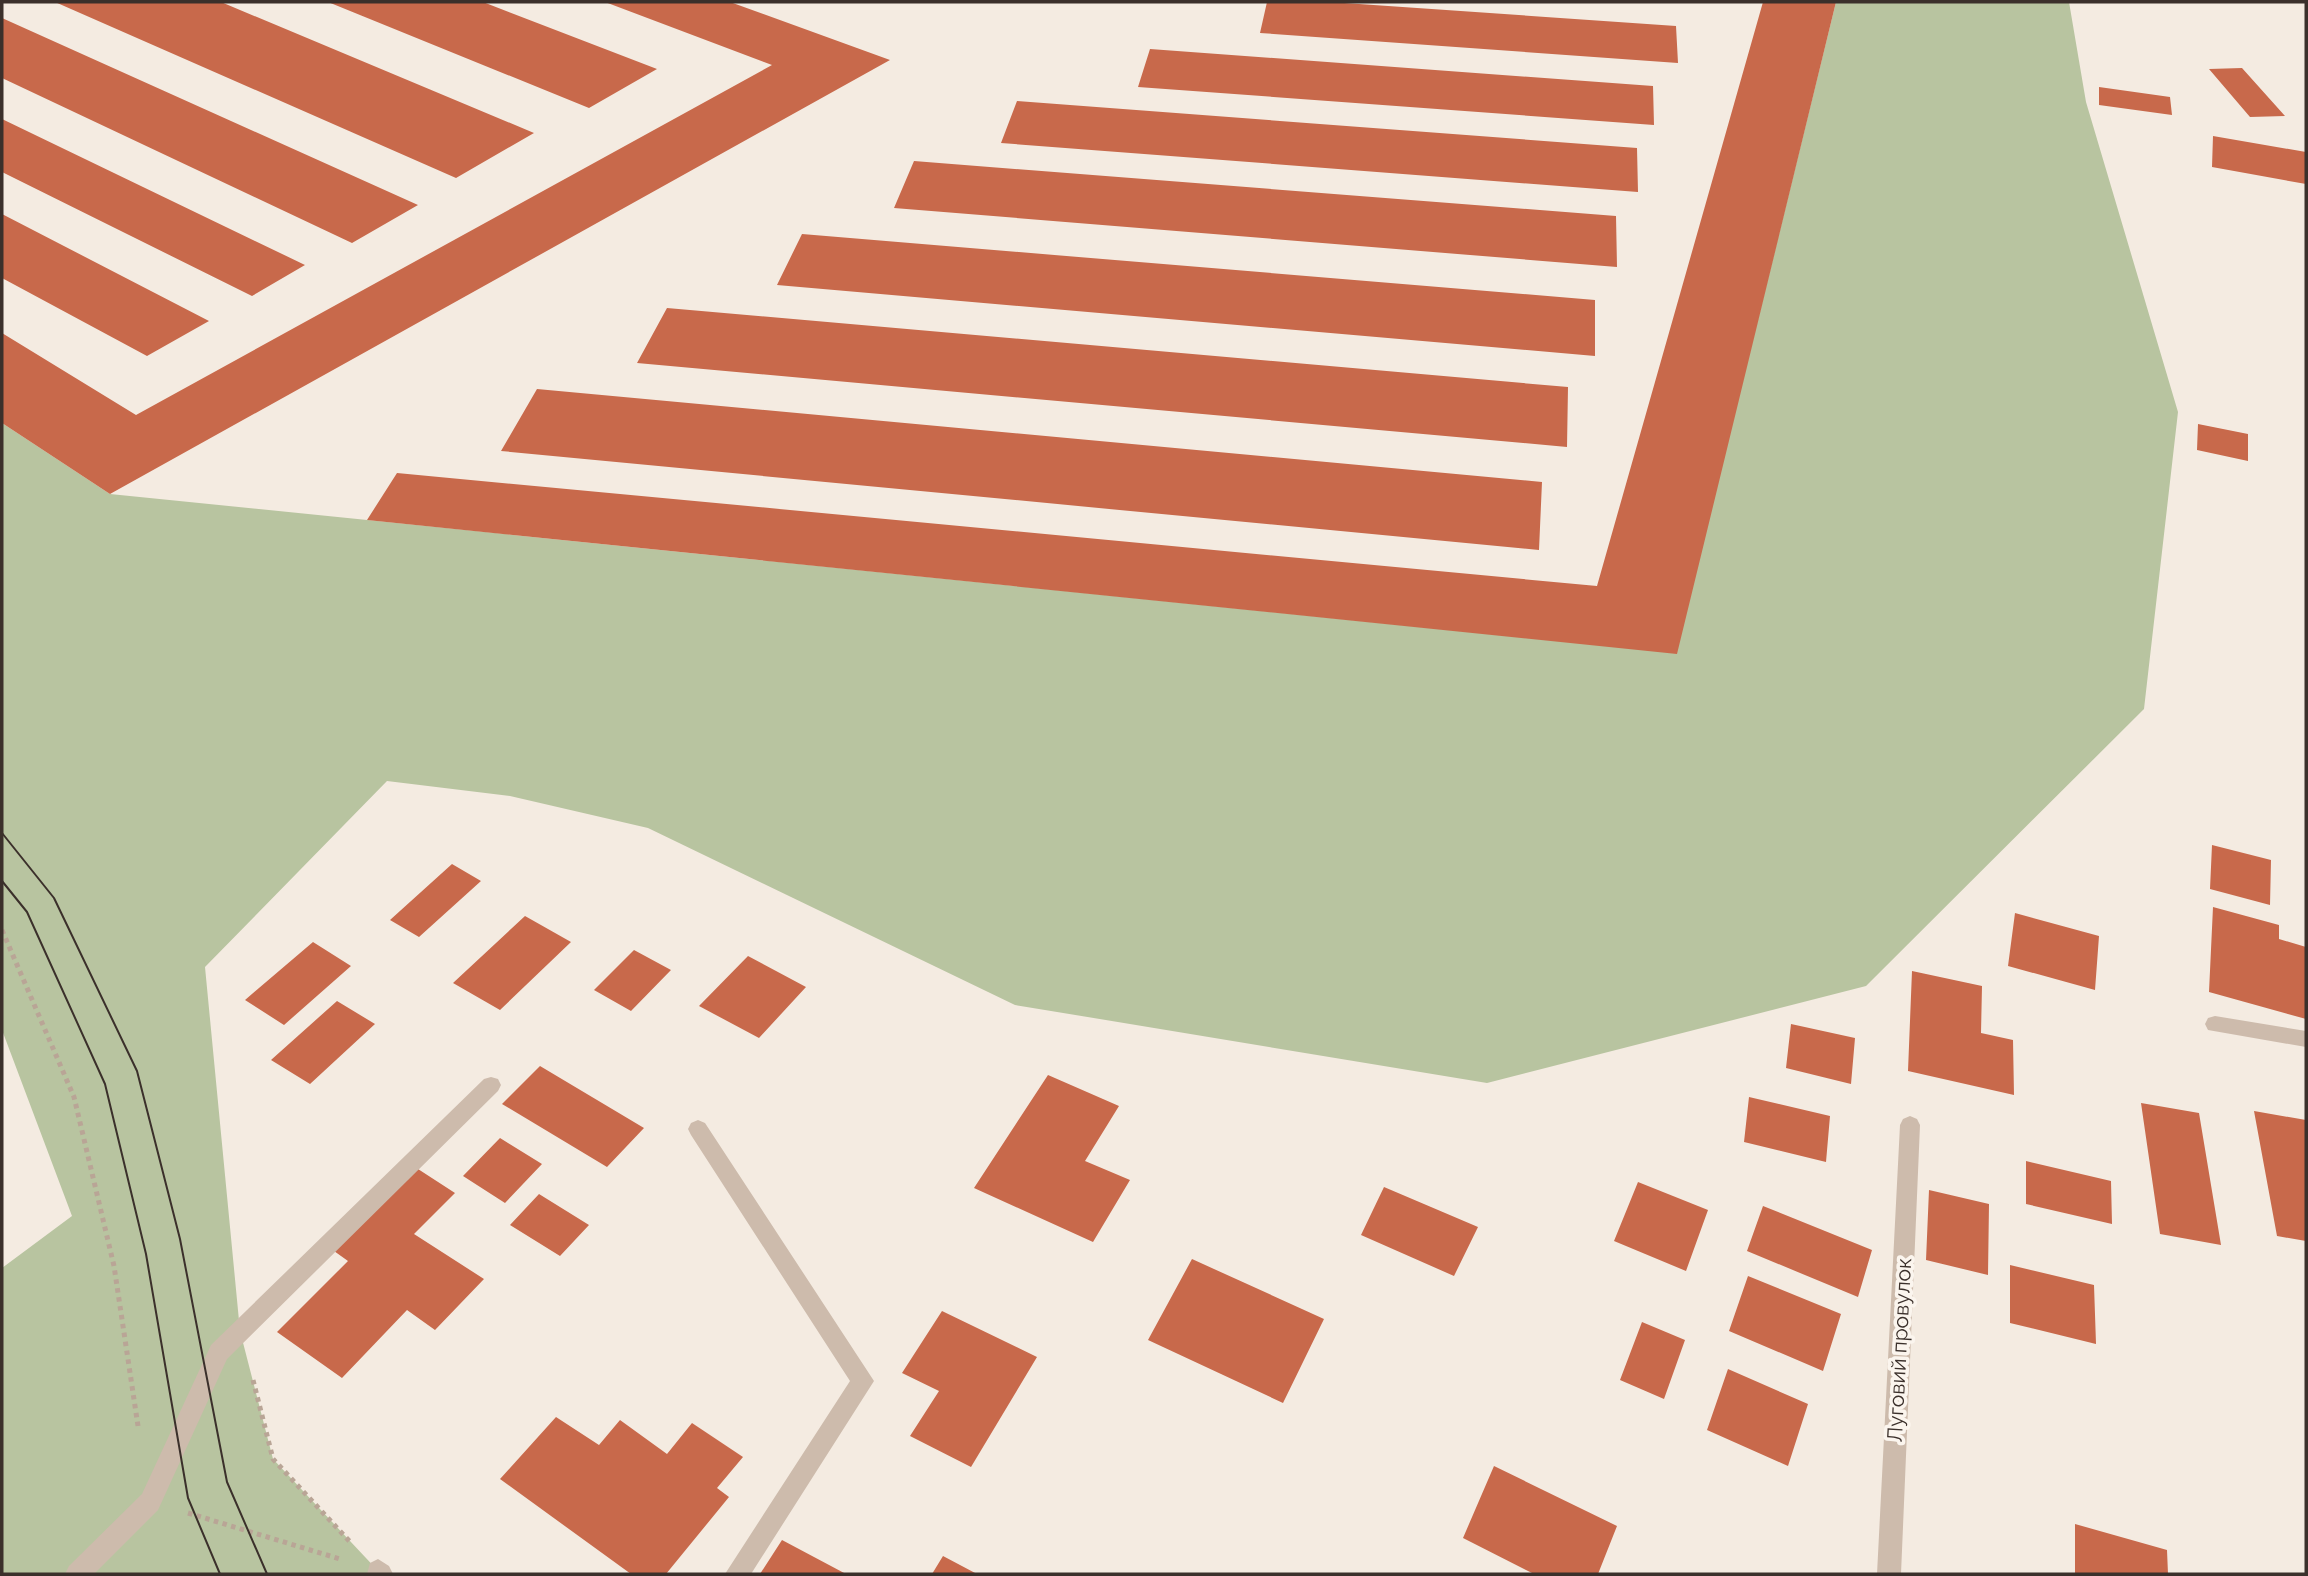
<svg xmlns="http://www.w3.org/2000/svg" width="2308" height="1576" viewBox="0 0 2308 1576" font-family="Raleway,sans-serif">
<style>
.green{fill:#b8c4a0}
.building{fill:#c8694b}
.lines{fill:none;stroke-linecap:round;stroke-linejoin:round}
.path{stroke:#b9a596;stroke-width:5;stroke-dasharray:4.5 4.5;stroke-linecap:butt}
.minor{fill:#cdbbac;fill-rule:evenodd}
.tram{stroke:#3b302b;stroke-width:2}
.labels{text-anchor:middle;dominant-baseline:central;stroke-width:7;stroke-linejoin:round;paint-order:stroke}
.near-street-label{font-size:21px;fill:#3b302b;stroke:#fbf5ee}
</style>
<rect width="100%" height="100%" fill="#f4ebe1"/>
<!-- green -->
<path class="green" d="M1836,2H2069L2086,102L2178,412L2144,709L1866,986L1487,1083L1015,1005L648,828L510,796L387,781L205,967L240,1331L273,1459L381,1574H2V1268L72,1216L2,1030V423L110,494L1676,653Z"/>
<!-- building -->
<path class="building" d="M55,2H221L534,133L456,178Z
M328,2H483L657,69L589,108Z
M605,2H730L890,60L110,494L2,423V333L136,415L772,65Z
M1267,2H1330L1676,26L1678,63L1260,33Z
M1763,2H1836L1677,654L367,520L397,473L1597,586Z
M2,18L418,205L352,243L2,78Z
M1150,49L1653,86L1654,125L1138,87Z
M2242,68L2285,116L2250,117L2209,69Z
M2099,87L2170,97L2172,115L2099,105Z
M1017,101L1637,148L1638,192L1001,143Z
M2,119L305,265L252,296L2,172Z
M2213,136L2306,152V184L2212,167Z
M914,161L1616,216L1617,267L894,208Z
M2,214L209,321L147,356L2,278Z
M802,234L1595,300V356L777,285Z
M667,308L1568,387L1567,447L637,363Z
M537,389L1542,482L1539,550L501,451Z
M2198,424L2248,434V461L2197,450Z
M2212,845L2271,860L2270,905L2210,889Z
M452,864L481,881L419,937L390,920Z
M2213,907L2279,925V939L2306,947V1019L2209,992Z
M2015,913L2099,936L2095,990L2008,966Z
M525,916L571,942L500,1010L453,983Z
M313,942L351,966L284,1025L245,1000Z
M634,950L671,970L631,1011L594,990Z
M748,956L806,987L759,1038L699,1006Z
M1912,971L1982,986L1981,1033L2013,1040L2014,1095L1908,1071Z
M337,1001L375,1024L310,1084L271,1060Z
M1791,1024L1855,1038L1851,1084L1786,1068Z
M540,1066L644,1128L607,1167L502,1104Z
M1048,1075L1119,1106L1085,1161L1130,1180L1093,1242L974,1188Z
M1749,1097L1830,1116L1826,1162L1744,1142Z
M2141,1103L2199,1113L2221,1245L2160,1234Z
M2254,1111L2306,1120V1241L2277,1236Z
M500,1138L542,1164L505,1203L463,1176Z
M2026,1161L2111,1181L2112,1224L2026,1204Z
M418,1169L455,1193L414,1234L484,1279L435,1330L407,1310L342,1378L277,1332L348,1261L334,1251Z
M1638,1182L1708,1210L1686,1271L1614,1241Z
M1384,1187L1478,1227L1454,1276L1361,1235Z
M1929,1190L1989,1204L1988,1275L1926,1260Z
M539,1194L589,1225L560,1256L510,1225Z
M1763,1206L1872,1250L1858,1297L1747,1251Z
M1192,1259L1324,1319L1283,1403L1148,1340Z
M2010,1265L2094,1285L2096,1344L2010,1323Z
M1748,1276L1841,1314L1823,1371L1729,1331Z
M942,1311L1037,1357L971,1467L910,1436L939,1391L902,1373Z
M1642,1322L1685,1340L1664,1399L1620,1380Z
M1728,1369L1808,1404L1788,1466L1707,1430Z
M556,1417L599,1445L620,1420L667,1454L692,1423L743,1457L717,1488L729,1497L666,1574H631L500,1479Z
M1494,1466L1617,1526L1598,1574H1534L1463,1538Z
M2075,1524L2167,1550L2168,1574H2075Z
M782,1540L846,1574H760Z
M943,1556L977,1574H932Z"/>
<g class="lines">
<!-- path -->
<path class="path" d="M2,930L74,1097L114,1266L138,1426
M253,1380L273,1459L352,1544
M188,1513L340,1559"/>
<!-- minor -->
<path class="minor" d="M2215,1016L2306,1031V1047L2208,1030L2205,1024L2208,1018Z
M491,1077L498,1079L501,1085L498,1091L227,1359L158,1510L94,1574H65L69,1566L142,1494L211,1345L484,1079Z
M1910,1116L1917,1119L1920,1125L1901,1574H1877L1900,1125L1903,1119Z
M698,1120L705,1123L874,1381L751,1574H725L850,1381L691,1135L688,1129L691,1123Z
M378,1559L389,1566L393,1574H367L370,1563Z"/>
<!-- tram -->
<path class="tram" d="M2,833L54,898L137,1071L180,1239L227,1482L267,1574
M2,881L27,912L105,1084L146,1254L188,1498L220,1574"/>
</g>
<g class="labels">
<!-- near-street labels -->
<g class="near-street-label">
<text transform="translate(1899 1350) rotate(-87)">Луговий провулок</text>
</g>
</g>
<!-- border -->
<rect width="2308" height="1576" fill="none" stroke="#3b302b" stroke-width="7"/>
</svg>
